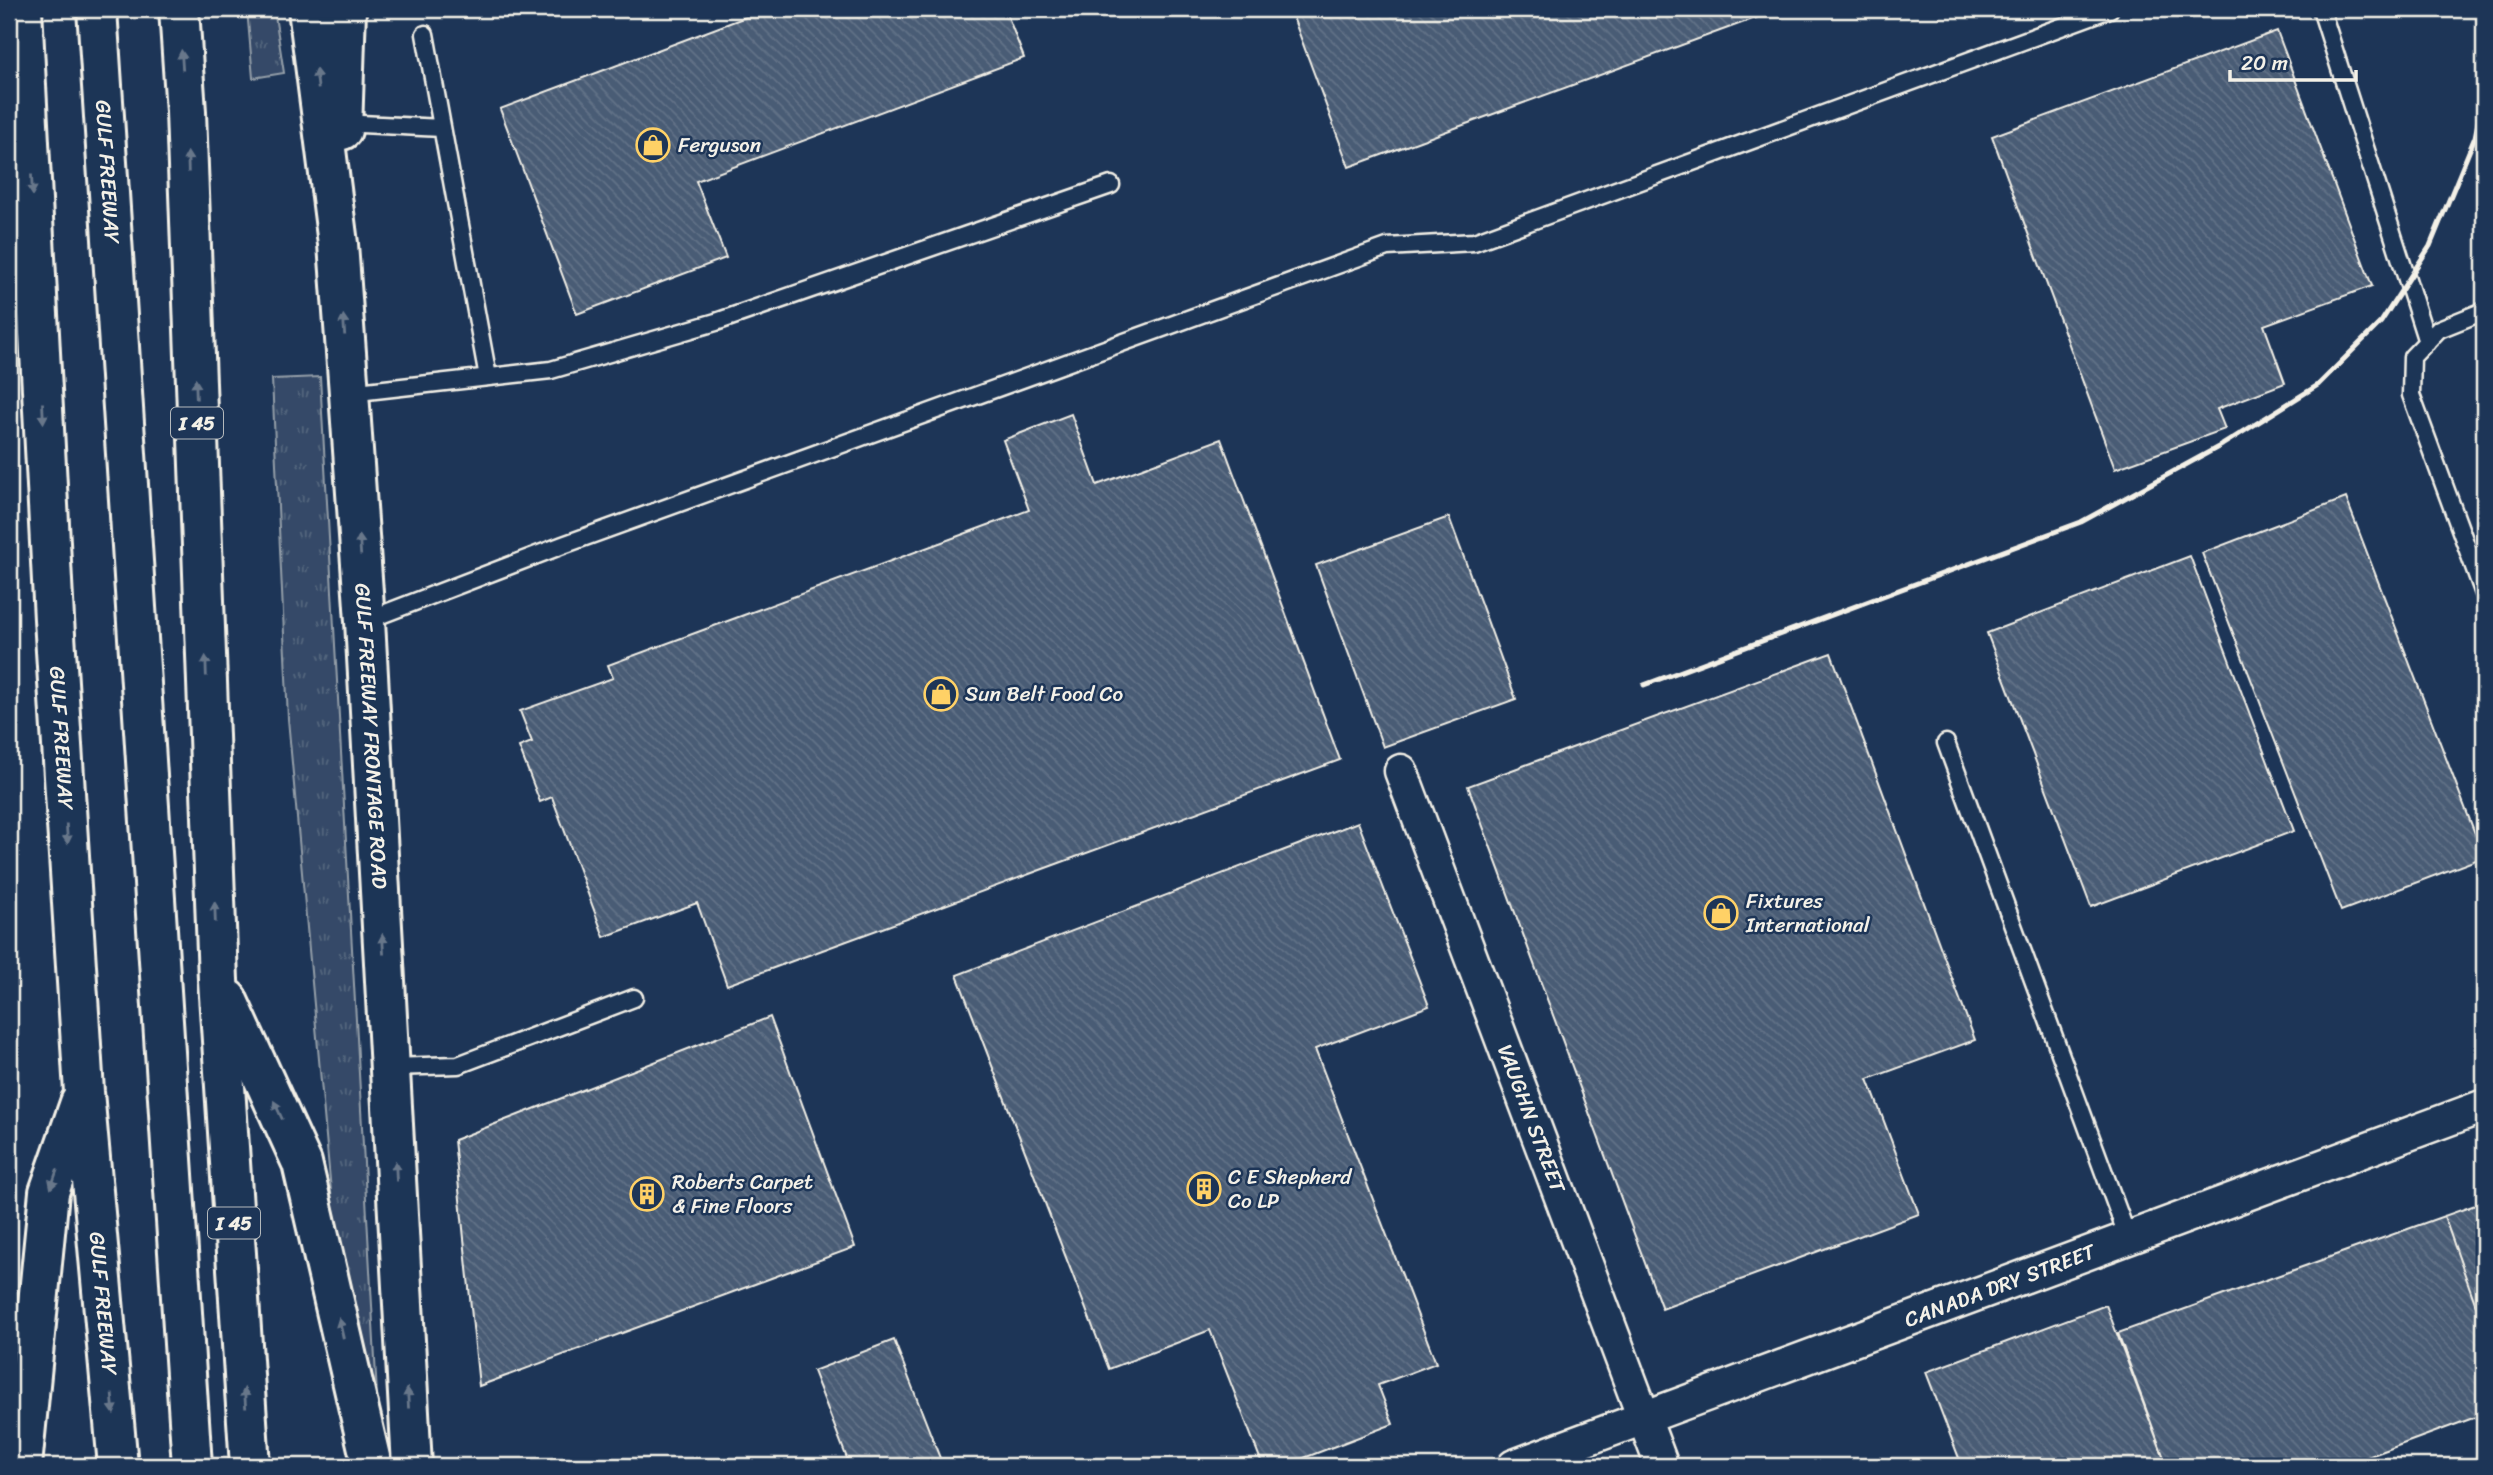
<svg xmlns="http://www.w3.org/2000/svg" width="2493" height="1475" viewBox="0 0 2493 1475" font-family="Sriracha,sans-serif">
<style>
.grass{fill:url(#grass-tufts);stroke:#949ea8;stroke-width:2}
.building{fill:url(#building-back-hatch);stroke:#f4f1e8;stroke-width:2}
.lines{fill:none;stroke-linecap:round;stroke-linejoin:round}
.lane-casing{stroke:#f4f1e8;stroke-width:21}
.street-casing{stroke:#f4f1e8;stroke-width:37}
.secondary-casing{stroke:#f4f1e8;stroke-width:44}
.highway-casing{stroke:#f4f1e8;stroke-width:44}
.lane{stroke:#1d3557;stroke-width:16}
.street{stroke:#1d3557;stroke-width:32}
.secondary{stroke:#1d3557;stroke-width:38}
.highway{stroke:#1d3557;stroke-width:38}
.rail{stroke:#f4f1e8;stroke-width:5}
.oneway{fill:#68778a}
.labels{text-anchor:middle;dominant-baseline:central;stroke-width:5;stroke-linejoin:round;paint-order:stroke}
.shield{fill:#1d3557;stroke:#b4b9bc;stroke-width:2}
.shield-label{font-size:19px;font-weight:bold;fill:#f4f1e8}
.poi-label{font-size:21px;fill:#f4f1e8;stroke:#1d3557;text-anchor:start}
.street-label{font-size:21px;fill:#f4f1e8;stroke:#1d3557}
</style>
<defs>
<pattern id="grass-tufts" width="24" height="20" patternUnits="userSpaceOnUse" patternTransform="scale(1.75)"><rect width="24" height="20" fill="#354a67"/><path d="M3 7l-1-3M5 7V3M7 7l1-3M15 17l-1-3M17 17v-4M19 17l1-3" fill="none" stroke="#53657d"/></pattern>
<pattern id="building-back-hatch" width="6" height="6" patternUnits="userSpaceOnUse" patternTransform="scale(1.75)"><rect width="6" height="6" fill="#485b74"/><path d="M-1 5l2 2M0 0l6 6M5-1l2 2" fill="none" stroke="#637388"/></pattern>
</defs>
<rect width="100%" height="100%" fill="#1d3557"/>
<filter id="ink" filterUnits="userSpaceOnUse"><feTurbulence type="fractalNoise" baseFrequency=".0143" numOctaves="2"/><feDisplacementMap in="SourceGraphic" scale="14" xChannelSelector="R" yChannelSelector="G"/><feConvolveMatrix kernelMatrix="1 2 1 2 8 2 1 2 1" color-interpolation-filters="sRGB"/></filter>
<g filter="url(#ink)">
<!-- grass -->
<path class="grass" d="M247,9H274L284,73L253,78Z
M320,377L377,1395L360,1396L333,1213L288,719L272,379Z
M9,1011L15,1173L10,1357H9Z"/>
<!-- building -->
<path class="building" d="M767,9H1005L1024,58L696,181L726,258L577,314L500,109Z
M1290,9H1780L1349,167Z
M2277,31L2372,286L2264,325L2285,383L2217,409L2225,429L2115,469L1992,136Z
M1071,414L1097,485L1221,439L1340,760L727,985L697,903L604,937L552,797L540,802L519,747L532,742L520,711L613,678L608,665L1029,510L1003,440Z
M2346,498L2484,857L2341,911L2202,553Z
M1449,517L1516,699L1383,747L1316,565Z
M2190,556L2294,831L2091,907L1987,633Z
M1831,653L1975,1040L1868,1079L1919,1214L1662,1309L1468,786Z
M1358,822L1429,1006L1315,1049L1436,1363L1378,1385L1393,1424L1283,1466H1263L1210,1330L1109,1369L957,975Z
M770,1017L855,1247L479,1386L454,1140Z
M2484,1202V1328L2444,1216Z
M2444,1216L2484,1328V1414L2343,1466H2167L2118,1333Z
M2106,1305L2167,1466H1962L1926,1372Z
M894,1340L943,1466H850L813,1371Z"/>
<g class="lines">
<defs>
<path id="lane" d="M2321,9L2427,342
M425,34L488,377
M340,123L442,128
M2484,311L2439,329L2412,357L2411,395L2484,594
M349,393L551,370L716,322L1111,185
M365,621L563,545L1387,247L1474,242L2110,9
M1946,743L2128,1238
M390,1067L458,1065L634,998"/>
<g id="street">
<path id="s1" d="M1401,771L1662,1466"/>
<path id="s2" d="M1514,1466L2484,1106"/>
</g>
<g id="secondary">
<path id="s3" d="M308,9L338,244L349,393L365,621L412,1466"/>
<path d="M342,130L346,9"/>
</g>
<g id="highway">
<path id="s4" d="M22,9L54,619L84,1092L118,1466"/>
<path id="s5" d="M97,9L192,1466"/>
<path d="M179,9L186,112L218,980L250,1466"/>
<path d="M227,999L302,1163L372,1466"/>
<path d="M22,1466L49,1192L80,1103"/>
</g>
</defs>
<!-- lane casing -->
<use href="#lane" class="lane-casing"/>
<!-- street casing -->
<use href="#street" class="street-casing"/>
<!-- secondary casing -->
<use href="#secondary" class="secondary-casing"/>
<!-- highway casing -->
<use href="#highway" class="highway-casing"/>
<!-- lane -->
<use href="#lane" class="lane"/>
<!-- street -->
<use href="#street" class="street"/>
<!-- secondary -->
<use href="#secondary" class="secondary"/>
<!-- highway -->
<use href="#highway" class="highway"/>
<!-- rail -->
<path class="rail" d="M1644,685L2081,522L2222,445L2318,385L2381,322L2430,246L2475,137L2484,94"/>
</g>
<!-- one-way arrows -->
<defs><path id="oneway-solid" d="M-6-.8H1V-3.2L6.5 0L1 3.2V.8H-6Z" transform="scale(1.75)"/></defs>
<g class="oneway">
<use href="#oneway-solid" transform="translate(182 60) rotate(-94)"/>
<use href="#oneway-solid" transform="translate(317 79) rotate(-97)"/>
<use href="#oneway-solid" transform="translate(188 162) rotate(-92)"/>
<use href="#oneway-solid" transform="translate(32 185) rotate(87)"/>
<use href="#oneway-solid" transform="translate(344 325) rotate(-94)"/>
<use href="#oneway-solid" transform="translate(196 389) rotate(-92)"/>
<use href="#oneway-solid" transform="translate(43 413) rotate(87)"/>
<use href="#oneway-solid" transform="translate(360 545) rotate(-94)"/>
<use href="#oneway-solid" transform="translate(206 666) rotate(-92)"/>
<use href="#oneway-solid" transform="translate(67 834) rotate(86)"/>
<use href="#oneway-solid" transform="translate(215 912) rotate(-92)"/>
<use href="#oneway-solid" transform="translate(383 944) rotate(-93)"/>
<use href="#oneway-solid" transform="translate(278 1110) rotate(-115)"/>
<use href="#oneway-solid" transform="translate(396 1171) rotate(-93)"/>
<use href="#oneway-solid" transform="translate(54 1179) rotate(109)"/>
<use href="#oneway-solid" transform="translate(341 1328) rotate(-103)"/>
<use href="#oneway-solid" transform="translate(245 1398) rotate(-94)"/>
<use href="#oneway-solid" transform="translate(408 1398) rotate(-93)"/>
<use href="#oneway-solid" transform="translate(113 1404) rotate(85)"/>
</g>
</g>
<!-- icons -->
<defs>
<symbol id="shop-ring" viewBox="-11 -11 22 22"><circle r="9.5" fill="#1d3557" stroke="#ffd166" stroke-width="1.5"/><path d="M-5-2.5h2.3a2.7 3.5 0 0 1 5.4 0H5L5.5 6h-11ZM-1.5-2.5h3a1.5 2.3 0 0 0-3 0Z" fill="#ffd166"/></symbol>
<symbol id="building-ring" viewBox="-11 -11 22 22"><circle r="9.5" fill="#1d3557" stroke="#ffd166" stroke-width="1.5"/><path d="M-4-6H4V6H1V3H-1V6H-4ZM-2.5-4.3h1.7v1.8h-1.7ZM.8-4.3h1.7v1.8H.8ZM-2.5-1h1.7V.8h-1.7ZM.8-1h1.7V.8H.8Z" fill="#ffd166"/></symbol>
</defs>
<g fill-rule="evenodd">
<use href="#shop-ring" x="634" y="126" width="38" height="38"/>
<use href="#shop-ring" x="922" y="675" width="38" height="38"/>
<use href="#shop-ring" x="1702" y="894" width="38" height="38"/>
<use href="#building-ring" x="1185" y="1170" width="38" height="38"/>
<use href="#building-ring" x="628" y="1175" width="38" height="38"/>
</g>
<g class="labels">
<!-- shield labels -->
<g class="shield">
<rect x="171" y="407.5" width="52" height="31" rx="5"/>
<rect x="208" y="1207.5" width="52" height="31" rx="5"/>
</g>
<g class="shield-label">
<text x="197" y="423">I 45</text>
<text x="234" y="1223">I 45</text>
</g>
<!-- poi labels -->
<g class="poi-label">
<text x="678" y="145">Ferguson</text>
<text x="965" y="694">Sun Belt Food Co</text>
<text x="1746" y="901">Fixtures<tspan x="1746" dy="24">International</tspan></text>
<text x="1228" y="1177">C E Shepherd<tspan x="1228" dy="24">Co LP</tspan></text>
<text x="672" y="1182">Roberts Carpet<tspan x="672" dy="24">&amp; Fine Floors</tspan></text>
</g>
<!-- street labels -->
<g class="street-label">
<text stroke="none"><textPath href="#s5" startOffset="163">GULF FREEWAY</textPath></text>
<text stroke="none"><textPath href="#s3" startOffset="730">GULF FREEWAY FRONTAGE ROAD</textPath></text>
<text stroke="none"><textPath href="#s4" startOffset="730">GULF FREEWAY</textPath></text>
<text stroke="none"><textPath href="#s1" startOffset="371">VAUGHN STREET</textPath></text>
<text stroke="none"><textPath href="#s2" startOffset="518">CANADA DRY STREET</textPath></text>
<text stroke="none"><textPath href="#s4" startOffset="1297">GULF FREEWAY</textPath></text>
</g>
</g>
<!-- margin -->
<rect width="2493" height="1475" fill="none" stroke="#1d3557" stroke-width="35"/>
<rect x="18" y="18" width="2458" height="1440" fill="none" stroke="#f4f1e8" stroke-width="2.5" filter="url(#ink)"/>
<!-- scale -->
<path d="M2230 70v10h126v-10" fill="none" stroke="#f4f1e8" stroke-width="3.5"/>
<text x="2241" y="70" font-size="21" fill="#f4f1e8" stroke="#1d3557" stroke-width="5" paint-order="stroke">20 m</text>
</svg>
